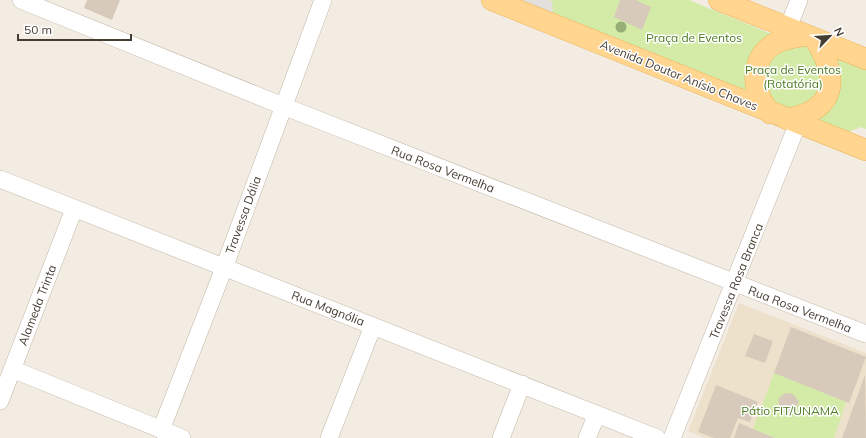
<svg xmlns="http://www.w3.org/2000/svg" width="866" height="438" viewBox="0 0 866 438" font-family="Mulish,sans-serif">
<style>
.education{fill:#eee1cb}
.green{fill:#d3eba7}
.parking{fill:#e3dfdc}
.building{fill:#d8caba}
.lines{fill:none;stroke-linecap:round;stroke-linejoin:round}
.minor-casing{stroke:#c2b6a7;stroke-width:18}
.major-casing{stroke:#edb256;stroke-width:22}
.minor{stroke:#fff;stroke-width:17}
.major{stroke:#ffd58f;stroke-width:21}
.tree{fill:#97ae78}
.labels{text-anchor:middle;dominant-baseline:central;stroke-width:3;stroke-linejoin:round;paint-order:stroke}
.park-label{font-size:12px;fill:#4b7b21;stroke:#fff}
.street-label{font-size:12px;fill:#453c32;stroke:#fff}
</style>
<rect width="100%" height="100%" fill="#f3ece2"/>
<!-- education -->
<path class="education" d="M739,303L866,353V438H705L688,431Z"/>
<!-- green -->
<path class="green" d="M548,0H689L776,36L753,96L553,14Z
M806,45L823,59L817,101L786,110L767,98L760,66L774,48Z
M832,57L866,68V129L861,127L846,133L811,120Z
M774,373L846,402L834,438H775L753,429Z"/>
<!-- parking -->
<path class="parking" d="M517,0H548L552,1L553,14Z"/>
<!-- building -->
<path class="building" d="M87,0H120L112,20L84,8Z
M620,0H636L651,7L642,30L614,17Z
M791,327L866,357L849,403L774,373Z
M754,334L773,341L765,363L745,356Z
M865,375L866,438H842Z
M716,385L758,402L750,422L738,418L730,438H714L698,432Z
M785,393L793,394L799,402L795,411L788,413L780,410L778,399Z
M739,423L753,429L775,438H734Z"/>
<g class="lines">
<defs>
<path id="minor" d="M21,0L283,106L866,334
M788,28L799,0
M0,179L657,438
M12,369L182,438
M0,401L74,209
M161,430L224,268L323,0
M329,438L373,326
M501,438L522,384
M587,438L597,414
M672,438L798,123"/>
<path id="major" d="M492,0L866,150
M719,0L866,59
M770,113C767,108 762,103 760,97C751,78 756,53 776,43C785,38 796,37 806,35
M787,119C838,110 839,77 815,39"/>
</defs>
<!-- minor casing -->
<use href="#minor" class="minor-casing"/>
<!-- major casing -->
<use href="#major" class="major-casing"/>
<!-- minor -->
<use href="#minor" class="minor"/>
<!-- major -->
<use href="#major" class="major"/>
</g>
<!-- trees -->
<circle class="tree" cx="621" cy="27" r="5.5"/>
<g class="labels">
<!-- park labels -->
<g class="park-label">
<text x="694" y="37">Praça de Eventos</text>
<text x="793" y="69">Praça de Eventos<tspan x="793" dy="14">(Rotatória)</tspan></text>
<text x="790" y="410">Pátio FIT/UNAMA</text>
</g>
<!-- street labels -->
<g class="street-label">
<text transform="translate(679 75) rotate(22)">Avenida Doutor Anísio Chaves</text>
<text transform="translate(443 169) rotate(21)">Rua Rosa Vermelha</text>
<text transform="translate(243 215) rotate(-70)">Travessa Dália</text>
<text transform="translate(736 281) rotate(-68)">Travessa Rosa Branca</text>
<text transform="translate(37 305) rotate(-69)">Alameda Trinta</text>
<text transform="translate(328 308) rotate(21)">Rua Magnólia</text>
<text transform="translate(800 309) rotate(21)">Rua Rosa Vermelha</text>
</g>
</g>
<!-- north arrow -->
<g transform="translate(830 36) rotate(65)" stroke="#ffffff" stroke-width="3" paint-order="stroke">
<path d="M0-3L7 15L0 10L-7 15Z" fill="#453c32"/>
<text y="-6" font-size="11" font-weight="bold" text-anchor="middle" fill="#453c32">N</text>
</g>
<!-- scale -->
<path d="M18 34v6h113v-6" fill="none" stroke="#453c32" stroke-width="2"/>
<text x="24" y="34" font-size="12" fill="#453c32" stroke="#ffffff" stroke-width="3" paint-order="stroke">50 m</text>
</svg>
